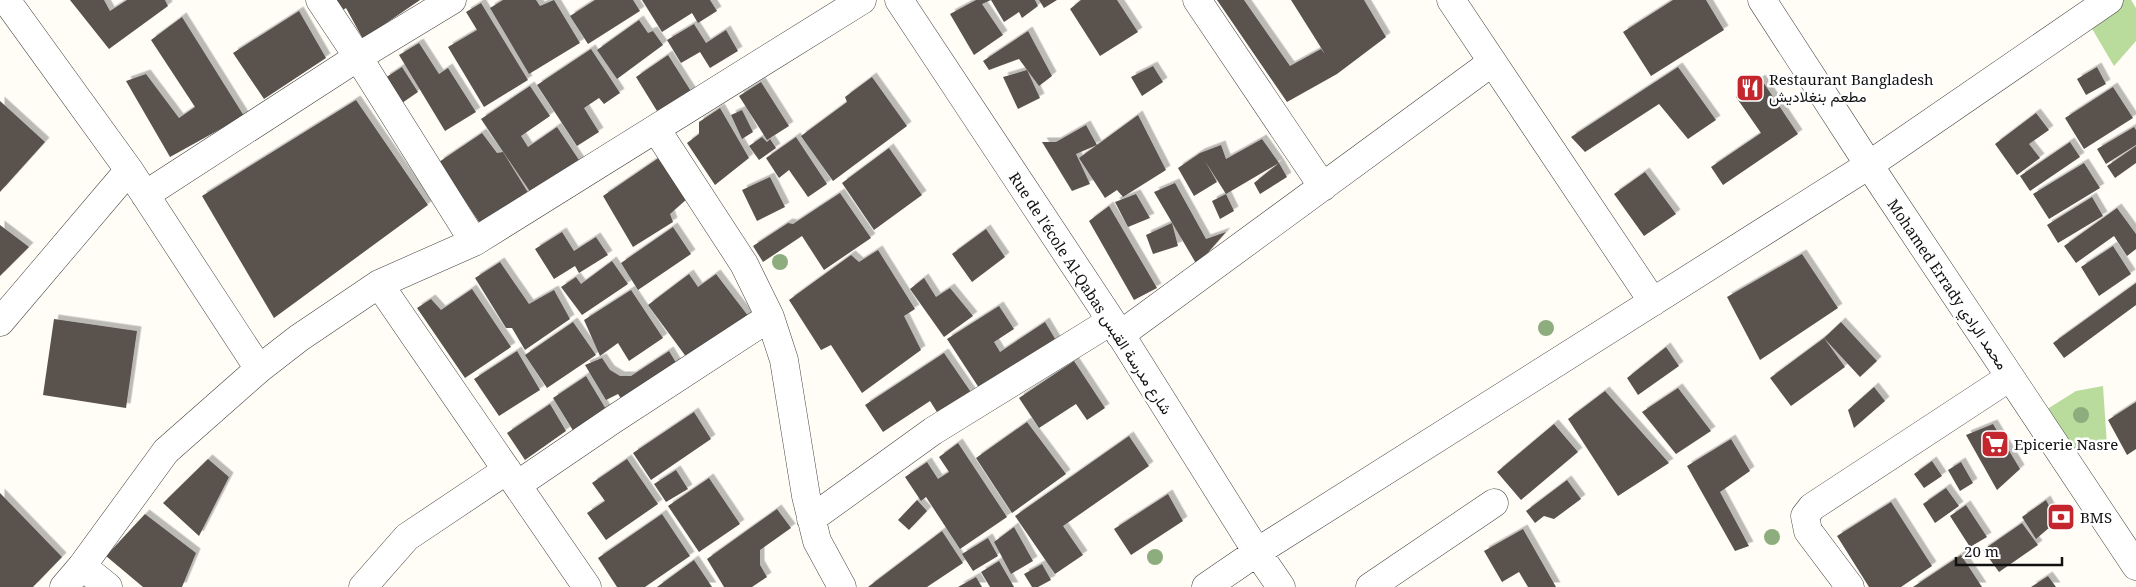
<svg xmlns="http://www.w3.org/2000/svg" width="2136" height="587" viewBox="0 0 2136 587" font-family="'Noto Serif',Vazirmatn,serif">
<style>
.forest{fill:#b9dc9c}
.building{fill:#5a524d;filter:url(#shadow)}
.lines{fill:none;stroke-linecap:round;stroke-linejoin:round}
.minor-casing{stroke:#444;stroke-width:29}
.minor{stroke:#fff;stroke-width:28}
.tree{fill:#8dad7f}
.labels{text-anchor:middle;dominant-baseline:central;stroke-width:5;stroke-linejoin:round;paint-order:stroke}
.poi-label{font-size:15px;fill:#111;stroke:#fff;text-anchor:start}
.street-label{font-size:15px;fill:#111;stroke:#fff}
</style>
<defs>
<filter id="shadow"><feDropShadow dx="4.5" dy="-4.5" stdDeviation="0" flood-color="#0004"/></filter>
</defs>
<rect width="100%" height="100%" fill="#fffdf5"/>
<!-- forest -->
<path class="forest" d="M2115,0H2131L2136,8V41L2114,66L2091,27Z
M2103,386L2107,446L2069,454L2044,411L2076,391Z"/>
<!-- building -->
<path class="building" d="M70,0H104L110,11L127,0H165L168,6L109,49Z
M333,0H420L363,39L346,8L340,12Z
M503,0H536L540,6L554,0L580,43L529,74L490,8Z
M595,0H633L640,11L588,44L570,16Z
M642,0H710L717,11L698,23L692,13L662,32Z
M976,0H1035L1038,6L1022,18L1019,12L1004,22L991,0L982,4L1003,35L974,55L950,14Z
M1039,0H1057L1044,8Z
M1081,0H1117L1138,32L1100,56L1070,9Z
M1217,0H1244L1290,66L1321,49L1325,54L1291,0H1364L1386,37L1337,74L1287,102Z
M1673,0H1706L1724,30L1651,76L1623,32Z
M481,3L528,80L484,107L448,47L477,30L466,12Z
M299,11L326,58L264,99L233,53Z
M182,17L244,116L170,157L126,81L146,74L179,118L195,107L151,40Z
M639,20L648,33L653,31L663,45L617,79L597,50Z
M694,24L706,43L726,30L738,51L710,68L700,52L681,63L667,40Z
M1028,31L1052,76L1039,86L1019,59L989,70L983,61Z
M419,43L439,74L448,68L476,112L445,131L399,55Z
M591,49L620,93L604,104L599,98L584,108L599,132L577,146L537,85Z
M668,55L694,96L657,111L636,77Z
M1153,66L1163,82L1142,96L1131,77Z
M402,67L418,92L402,103L385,78Z
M1678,67L1716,120L1688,139L1659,104L1585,152L1571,137Z
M2097,67L2106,84L2086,95L2077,79Z
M1027,70L1040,98L1018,109L1003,77Z
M872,77L907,126L833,181L801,136L847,102L845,97Z
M1761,79L1798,134L1723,185L1711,167L1761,133L1736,97Z
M761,82L789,126L767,140L739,96Z
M530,86L550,116L521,136L528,147L557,127L581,163L533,196L481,119Z
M2113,87L2133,118L2084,149L2065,118Z
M356,100L428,205L274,318L202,196Z
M0,101L45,142L0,192Z
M720,108L749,158L715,185L687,143L699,134V122Z
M742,110L753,132L742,139L731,115Z
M2036,113L2049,130L2029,144L2040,158L2017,175L1995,144Z
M1138,115L1166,170L1123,197L1117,190L1105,198L1079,158L1097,145L1076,154L1090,184L1072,191L1042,142H1056L1086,125L1097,145Z
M2134,127L2136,130V145L2106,164L2097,149Z
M482,133L497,153L503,152L532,199L485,231L439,162Z
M762,137L767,142L770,139L776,148L759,160L749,146Z
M796,137L827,184L808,197L789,170L779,178L766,158Z
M1262,139L1279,163L1287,177L1260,194L1254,183L1279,163L1226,194L1234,211L1220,219L1212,201L1226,194L1205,161L1217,182L1194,196L1178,168L1200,153L1221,145L1226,159Z
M2070,142L2080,157L2030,191L2020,176Z
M2136,146V163L2115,178L2107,166Z
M889,148L922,195L874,230L842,183Z
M660,157L688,198L670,214L673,222L633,247L603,196Z
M2084,163L2100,188L2049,219L2033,194Z
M1645,172L1676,214L1644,236L1614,194Z
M770,177L785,207L757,221L742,190Z
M1175,183L1206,239L1226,232L1197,265L1154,192Z
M840,193L871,238L824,270L802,236L763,262L753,246L788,223L793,224Z
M1136,194L1150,218L1128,227L1115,202Z
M2092,197L2103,216L2058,243L2047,225Z
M1109,206L1157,288L1134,300L1089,221Z
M2117,208L2136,234V249L2127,256L2114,236L2076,263L2064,246Z
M1172,223L1178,246L1153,254L1146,235Z
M0,225L29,247L0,276Z
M673,227L691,254L638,290L621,263Z
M986,229L1005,257L972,282L952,254Z
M562,232L574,251L596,237L608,255L579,273L575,266L554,279L535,249Z
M2113,246L2131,274L2099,296L2081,267Z
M878,250L915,309L904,316L921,350L862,393L831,345L821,350L789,300L851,255L859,262Z
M1802,254L1838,308L1760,360L1727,297Z
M612,261L628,284L582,315L561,287L576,277L581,284Z
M500,262L529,304L554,290L570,319L525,350L512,328H506L475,278Z
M689,274L698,287L716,274L752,321L687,358L648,305Z
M924,278L936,297L950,288L973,316L944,337L910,289Z
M2136,283V305L2064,358L2053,343Z
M472,289L511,347L465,378L417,308L431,299L441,310Z
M631,290L663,338L629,361L618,343L600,356L584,320Z
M999,306L1014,329L994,342L1000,352L1045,322L1057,342L981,391L947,339Z
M54,319L137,331L126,408L43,395Z
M573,322L596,355L547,388L525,355Z
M1841,322L1877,361L1860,377L1824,338L1845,367L1791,406L1770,378L1824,338Z
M1666,347L1679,366L1638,395L1627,378Z
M517,351L540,390L499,416L474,379Z
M669,351L681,371L626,406L618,394L606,400L585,365L602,358L610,370L620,376H631Z
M944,353L975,398L942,420L930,401L883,432L865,405Z
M1074,361L1105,408L1087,420L1076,404L1039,428L1019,398Z
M586,376L610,416L577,437L553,398Z
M1874,387L1885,401L1854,428L1848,410Z
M1678,388L1711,431L1676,454L1642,412Z
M1605,391L1669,463L1618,496L1568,419Z
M2136,402V449L2127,455L2108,420Z
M550,404L566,431L525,460L507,433Z
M694,412L711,439L651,480L633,453Z
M1027,422L1066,474L1012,513L976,458Z
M1554,424L1578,452L1521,500L1497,472Z
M1993,424L2020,469L1997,490L1966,435Z
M1129,436L1149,466L1063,526L1083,555L1055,574L1015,516Z
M1731,439L1750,471L1720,492L1749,546L1735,551L1687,466Z
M958,443L1007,517L960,549L926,497L921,501L905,477L927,462L938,479L949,472L939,457Z
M208,459L229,477L199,536L163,503Z
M627,459L658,504L606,540L587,513L605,501L592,483Z
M1932,461L1942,476L1924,488L1914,474Z
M1961,462L1973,483L1960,491L1948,470Z
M676,470L688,489L666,502L654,484Z
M709,478L740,524L699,552L668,506Z
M1567,480L1581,499L1554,519L1544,516L1535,523L1526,511Z
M1946,488L1959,506L1935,523L1923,504Z
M0,493L62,557L33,587H0Z
M1168,494L1183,521L1131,555L1114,529Z
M917,500L927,511L909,530L898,520Z
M2046,500L2057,521L2036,539L2022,517Z
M1891,502L1932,566L1901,587H1869L1837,536Z
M1966,505L1987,537L1970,547L1950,516Z
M777,509L791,528L760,550V565L767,577L752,587H724L707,559Z
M145,514L196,553L182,587H143L106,556Z
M662,514L690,556L645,587H617L598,558Z
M2022,523L2038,545L1999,572L1983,550Z
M1014,527L1033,561L1011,574L994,542Z
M1523,529L1556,587H1528L1519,572L1502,582L1484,551Z
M942,531L963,563L927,587H868Z
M988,538L998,556L973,571L962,554Z
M1961,555L1982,587H1913Z
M694,560L712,587H657Z
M999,561L1014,587H990L981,572Z
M1042,564L1051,580L1038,587H1032L1024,574Z
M2048,576L2056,587H2031Z
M976,577L982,587H958Z"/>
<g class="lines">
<defs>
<path id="minor" d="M6,0L129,170L259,369
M320,0L358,57L474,242
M899,0L1124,340L1257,552L1281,587
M1197,0L1323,187
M1451,0L1653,302
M1762,0L1869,165L2136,566
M656,129L744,264L770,317L784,360L806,496L817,541L842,587
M145,195L358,57L452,0
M379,284L587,587
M0,322L129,170
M1120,335L1491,63
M517,485L614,419L770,317
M811,519L933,431L1111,321
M82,566L108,587
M64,587L82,566L166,451L259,369L299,338L379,284L474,242L862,0
M363,587L407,537L507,470
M1206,587L1257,552L1869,165L2109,0
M1370,587L1494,503
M1850,587L1808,531L1805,516L1812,507L2010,377"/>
</defs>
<!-- minor casing -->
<use href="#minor" class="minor-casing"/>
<!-- minor -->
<use href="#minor" class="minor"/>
</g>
<!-- trees -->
<g class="tree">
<circle cx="780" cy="262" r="8"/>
<circle cx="1546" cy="328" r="8"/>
<circle cx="2081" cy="415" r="8"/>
<circle cx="1772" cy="537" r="8"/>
<circle cx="1155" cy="557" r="8"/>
</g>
<!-- icons -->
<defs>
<symbol id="restaurant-square" viewBox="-11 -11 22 22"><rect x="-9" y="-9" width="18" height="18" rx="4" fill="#c4262e" stroke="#fff"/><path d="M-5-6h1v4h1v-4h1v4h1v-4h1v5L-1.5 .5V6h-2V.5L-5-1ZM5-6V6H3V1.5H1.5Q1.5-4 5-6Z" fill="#fff"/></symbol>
<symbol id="supermarket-square" viewBox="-11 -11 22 22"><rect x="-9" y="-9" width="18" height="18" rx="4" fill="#c4262e" stroke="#fff"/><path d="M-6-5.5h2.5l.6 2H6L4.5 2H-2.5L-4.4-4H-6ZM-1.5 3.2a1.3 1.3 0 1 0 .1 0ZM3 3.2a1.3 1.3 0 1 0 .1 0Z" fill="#fff"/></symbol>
<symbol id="bank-square" viewBox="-11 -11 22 22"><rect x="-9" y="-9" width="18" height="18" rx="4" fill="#c4262e" stroke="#fff"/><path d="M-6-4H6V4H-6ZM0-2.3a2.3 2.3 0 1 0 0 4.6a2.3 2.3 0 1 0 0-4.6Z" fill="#fff"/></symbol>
</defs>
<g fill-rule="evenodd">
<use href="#restaurant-square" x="1734" y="72" width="32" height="32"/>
<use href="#supermarket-square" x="1979" y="428" width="32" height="32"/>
<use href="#bank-square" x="2045" y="501" width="32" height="32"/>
</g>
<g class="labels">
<!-- poi labels -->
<g class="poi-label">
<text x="1769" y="79">Restaurant Bangladesh<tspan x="1769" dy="17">مطعم بنغلاديش</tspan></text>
<text x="2014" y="444">Epicerie Nasre</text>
<text x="2080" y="517">BMS</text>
</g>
<!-- street labels -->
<g class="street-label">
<text transform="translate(1948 284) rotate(56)">Mohamed Errady محمد الرادي</text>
<text transform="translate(1091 293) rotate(57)">Rue de l'école Al-Qabas شارع مدرسة القبس</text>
</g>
</g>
<!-- scale -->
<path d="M1956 557v8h106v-8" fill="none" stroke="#111111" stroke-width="2.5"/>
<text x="1964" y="557" font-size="15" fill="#111111" stroke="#ffffff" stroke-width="4" paint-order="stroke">20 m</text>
</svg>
